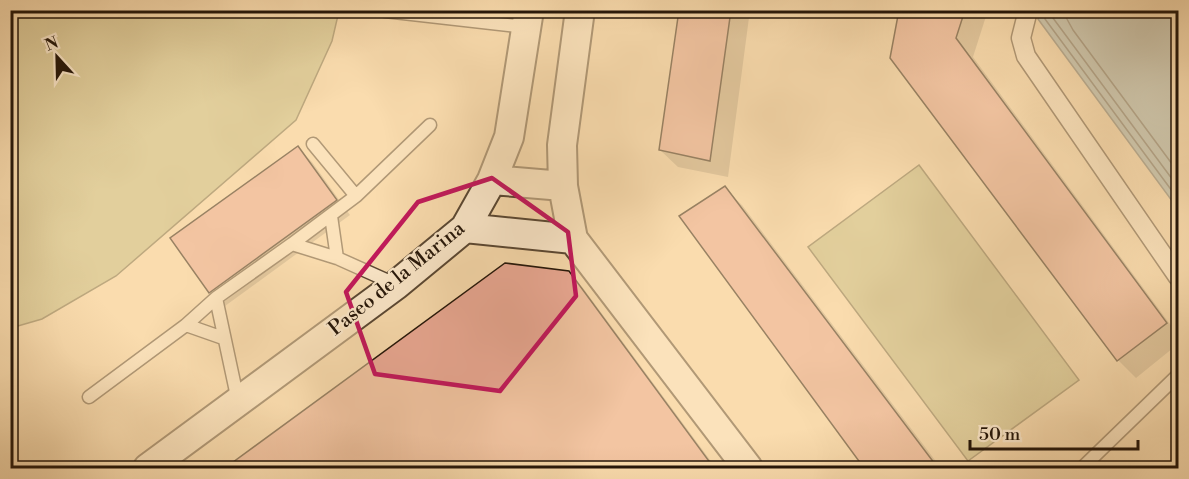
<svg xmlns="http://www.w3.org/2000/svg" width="1189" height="479" viewBox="0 0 1189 479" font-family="'Libre Bodoni',serif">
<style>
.green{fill:#c6be85;stroke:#756a46;stroke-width:1.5}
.water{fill:#a4b8b6;stroke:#717770;stroke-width:1.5}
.shadow{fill:#0003}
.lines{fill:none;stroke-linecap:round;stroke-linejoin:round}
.shore{stroke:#64665f;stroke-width:1.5}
.building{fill:#eaa893;stroke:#241508;stroke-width:1.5}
.service-casing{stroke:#5a4732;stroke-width:15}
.pedestrian-casing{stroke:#5a4732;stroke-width:21}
.tertiary-casing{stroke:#5a4732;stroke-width:32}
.service{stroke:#fce8ca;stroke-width:12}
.pedestrian{stroke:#fce8ca;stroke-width:18}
.tertiary{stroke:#fce8ca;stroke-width:28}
.marked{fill:none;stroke:#c2185b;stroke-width:4.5;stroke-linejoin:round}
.labels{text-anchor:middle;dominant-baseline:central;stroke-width:4.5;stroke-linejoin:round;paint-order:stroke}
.street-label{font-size:20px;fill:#241508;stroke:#fce8ca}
</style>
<rect width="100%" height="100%" fill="#fadcae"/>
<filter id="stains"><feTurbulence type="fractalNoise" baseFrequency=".00333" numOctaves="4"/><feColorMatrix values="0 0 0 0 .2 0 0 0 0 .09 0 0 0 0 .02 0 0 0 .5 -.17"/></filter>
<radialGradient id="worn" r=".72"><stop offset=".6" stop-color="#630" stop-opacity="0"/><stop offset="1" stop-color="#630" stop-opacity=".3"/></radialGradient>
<!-- green -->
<path class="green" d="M11,10H339V11L332,41L296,120L116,276L42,319L11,328Z
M919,165L1079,380L968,461L808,247Z"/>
<!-- water -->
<path class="water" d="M1040,11H1178V209L1038,19Z"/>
<!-- shadow -->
<path class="shadow" d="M680,10H750L728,177L678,167L660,150Z
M901,10H988L973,57L1178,335V344L1136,378L1118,360Z
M298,148L312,162L350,215L225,306L211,292Z
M724,188L742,205L941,468H866L681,216Z
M506,265L568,273L583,288L716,468H227Z"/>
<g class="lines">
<!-- shore -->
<path class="shore" d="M1046,10L1045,19L1178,199
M1053,10V18L1178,187
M1062,10L1073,30L1178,172"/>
</g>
<!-- building -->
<path class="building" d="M679,10H731L710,161L659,150Z
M899,10H965L956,38L1167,323L1117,361L890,58Z
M298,146L337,200L209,293L170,238Z
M725,186L938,468H864L679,216Z
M505,263L569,271L714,468H225Z"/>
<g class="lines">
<defs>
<path id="service" d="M385,11L526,27
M313,144L356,196
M331,216L337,258
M292,244L356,196L430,125
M216,298L186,325L223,338
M89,397L186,325
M238,401L216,298L292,244L337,258L395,284
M1082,468L1178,375"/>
<path id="pedestrian" d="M1028,10L1021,38L1026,56L1178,277"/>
<path id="tertiary" d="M580,10L562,145L563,186L573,239L748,468
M492,180L563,186
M465,228L573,239
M148,468L396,285L465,228L492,180L509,137L529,10"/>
</defs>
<!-- service casing -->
<use href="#service" class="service-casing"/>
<!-- pedestrian casing -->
<use href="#pedestrian" class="pedestrian-casing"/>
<!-- tertiary casing -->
<use href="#tertiary" class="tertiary-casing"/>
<!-- service -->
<use href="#service" class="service"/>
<!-- pedestrian -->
<use href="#pedestrian" class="pedestrian"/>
<!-- tertiary -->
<use href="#tertiary" class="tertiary"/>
</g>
<!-- marked area -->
<path d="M0 0H1189V479H0ZM492,178L568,232L576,296L500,391L375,374L346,292L418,202Z" fill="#fadcae" fill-opacity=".55" fill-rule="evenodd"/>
<path class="marked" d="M492,178L568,232L576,296L500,391L375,374L346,292L418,202Z"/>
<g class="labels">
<!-- street labels -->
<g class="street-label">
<text transform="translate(397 279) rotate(-39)">Paseo de la Marina</text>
</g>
</g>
<!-- margin -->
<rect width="1189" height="479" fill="none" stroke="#fadcae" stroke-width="36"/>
<rect x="12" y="12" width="1165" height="455" fill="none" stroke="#241508" stroke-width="3"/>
<rect x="18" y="18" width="1153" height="443" fill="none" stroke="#241508" stroke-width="1.5"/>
<!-- north arrow -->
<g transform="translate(57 57) rotate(338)" stroke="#fce8ca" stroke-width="4.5" paint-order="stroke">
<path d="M0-4.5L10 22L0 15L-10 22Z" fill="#241508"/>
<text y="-9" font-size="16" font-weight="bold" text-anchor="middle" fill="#241508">N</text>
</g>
<!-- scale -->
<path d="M970 440v9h168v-9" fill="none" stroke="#241508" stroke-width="3"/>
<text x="979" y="440" font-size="18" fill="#241508" stroke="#fce8ca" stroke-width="4.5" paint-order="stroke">50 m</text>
<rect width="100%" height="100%" filter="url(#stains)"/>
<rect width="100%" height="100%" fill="url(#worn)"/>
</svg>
